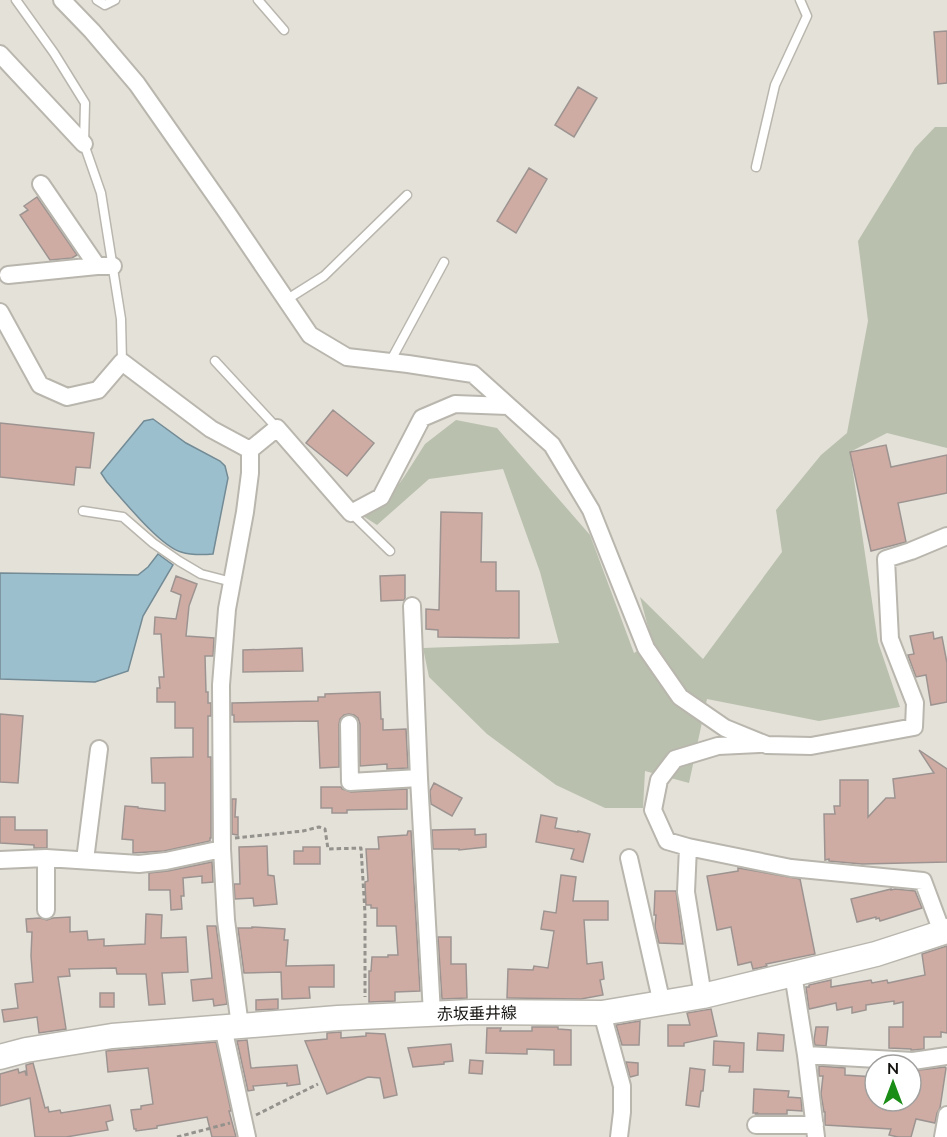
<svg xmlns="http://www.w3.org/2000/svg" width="947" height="1137" viewBox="0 0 947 1137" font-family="Mulish,'Noto Sans JP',sans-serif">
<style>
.green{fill:#b9c0ad}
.water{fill:#9cbfce;stroke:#738b95;stroke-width:1.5}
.building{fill:#cfaca3;stroke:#9d9491;stroke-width:1.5}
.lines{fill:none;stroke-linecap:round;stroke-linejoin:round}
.lane-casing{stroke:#b9b6ae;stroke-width:11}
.street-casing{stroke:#b9b6ae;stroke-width:20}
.secondary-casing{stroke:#b9b6ae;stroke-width:27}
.path{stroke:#94928c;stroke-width:3;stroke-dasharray:4.5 3;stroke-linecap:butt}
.lane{stroke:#fff;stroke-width:8}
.street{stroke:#fff;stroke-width:16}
.secondary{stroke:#fff;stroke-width:24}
.labels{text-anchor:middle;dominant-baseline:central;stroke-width:5;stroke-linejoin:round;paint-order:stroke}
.street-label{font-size:16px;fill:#13120f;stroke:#fff}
</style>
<rect width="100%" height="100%" fill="#e4e1d9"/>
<!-- green -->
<path class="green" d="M935,127H947V448L887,433L850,452L878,642L900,707L819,721L707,699L689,783L645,771L643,808H605L556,785L487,734L429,677L423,648L559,643L540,572L503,469L429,479L377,525L363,516L385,503L404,477L425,444L456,420L497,428L590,535L634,653L652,642L640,597L703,659L782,552L776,510L821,455L847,433L868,321L858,241L915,148Z"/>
<!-- water -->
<path class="water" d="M153,419L186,443L220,461L225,466L228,478L213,554C203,555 191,555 181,552C160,546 123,500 107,482L101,473L144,421Z
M158,554L173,565L143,616L128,671L95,682L0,679V573L138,575L148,567Z"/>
<!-- building -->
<path class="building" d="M947,31V83L938,84L934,32Z
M578,87L597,98L574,137L555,125Z
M529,168L547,179L516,233L497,221Z
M37,197L77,255L72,258L50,260L20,215L28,210L24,206Z
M333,410L374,443L347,476L306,443Z
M0,423L94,433L90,468L76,467L74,485L0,477Z
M886,445L891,467L947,455V493L898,503L906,542L871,551L850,452Z
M441,512L482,513L481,562H496V591H519V638L438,637V630L426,629V609L439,610Z
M405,575V598L404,600L381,601L380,576Z
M176,576L197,584L189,606L186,636L214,638L213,656H205L206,692H208V703H211V716H208V757H211V838H210V841L164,851L133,853V840L122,839L125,806L138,807V808L165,811V783H152L151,758L193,757V728H175V702H157V688H160L159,677H164L161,634H154L155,617L176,619L181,595L171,591Z
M933,632L934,639L942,637L947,663V702L931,705L926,675L916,677L908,655L914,654L910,636Z
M302,648L303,671L243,672V650Z
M380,692L381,719H383V730L406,729L408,768L387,769V764L360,766V724L358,718L354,715L349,714L344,715L340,719L339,724V767L320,768L318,721L234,722V715H232V703L318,701V697H325V694Z
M0,714L23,716L18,783L0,782Z
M919,750L947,769V862L862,864L829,861V859L825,860L824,814H835L834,806H840V780H868V817L886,798H895L893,779L934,773Z
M434,783L462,798L452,816L431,804L430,791Z
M321,787H341L342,789L351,792L407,789V809L347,810V813H332V808H321Z
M232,799H236L235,817H238V835L232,834Z
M541,815L557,818L555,828L578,832V831L590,834L583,862L571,859L574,849L536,842Z
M0,817H15V830H47V848H34V845L0,843Z
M475,829V835L486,834V847L459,850V849H433L432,830Z
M408,831H411L420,991L395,992V1001L369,1002V971H371L372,957H388V955H398L396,926H377V908H371V905H366L365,882L368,881L366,849H379L378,837L407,835Z
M267,846L268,875L274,876L277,904L254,906L253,898L235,899L234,884H240L239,847Z
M303,847H320V864H294V851H303Z
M212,862L213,882L202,883V876L183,878L184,896H181L182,909L171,910L170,890H149V873L168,871Z
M738,868L800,879L815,954L766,964L767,966L753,969L751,962L738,965L731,927L717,930L707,876L738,871Z
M561,875L576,877L573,901H608V920H584L587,964L602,962L604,979L600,980L603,995L581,999L507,998L508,969L533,970L534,966L548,968L554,931L541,929L544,911L556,913Z
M891,889V890L895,889L915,891L922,908L880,921L879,918L876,919V917L857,922L851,899Z
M655,891H676L683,944L659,943L655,927L656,915H654Z
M146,914L162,915L161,938L186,937L188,972L162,973L165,1004L149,1005L146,974H117L116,968L69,969L70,976L58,977L66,1029L39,1033L37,1017L4,1022L2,1010L18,1008L15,984L33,982L31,956L32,932H27L26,919L40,918L47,920L53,918L70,917V932L87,931L88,940L104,939V946L145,944Z
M207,926H216L227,1004L214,1006L213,999L193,1001L191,980L212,978Z
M252,927L285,929L284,940H288L286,966L334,965V987H309L310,998L282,999L281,972L244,973L238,928H252Z
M438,937H451V964H466L467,998L442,999Z
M947,946V1033L941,1032V1037H924V1049L913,1050H911V1049L889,1048V1027H903V1002L894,1004V1001L866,1005V1010L852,1013V1007L837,1010L836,1003L809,1009L806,987H809V985L831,980V987L871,980L872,983L887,980L888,983L925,975L922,954Z
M100,993H114V1007H100Z
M278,999V1009L256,1010V1000Z
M711,1009L717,1036L684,1043V1046H668V1025H690L687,1013Z
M640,1021L639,1045H622L616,1025Z
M532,1027H558V1029L571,1030V1065H554V1050L527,1049V1054L486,1053L487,1028H501L500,1031H532Z
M816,1027H828L826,1046L815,1045L814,1040Z
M341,1032V1038L366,1036V1033L385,1034L397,1095L384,1098L380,1078L368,1077L327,1094L305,1041L327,1039V1033Z
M758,1033L784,1035L783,1051L757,1050Z
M247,1040L251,1068L297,1065L300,1084L287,1086V1083L253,1086L254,1090L248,1091L237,1041Z
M714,1041L744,1043L743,1072H729L730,1066L713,1065Z
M216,1042L231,1111H229L236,1137H212L207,1117L157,1126V1128L136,1131V1129H134L131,1110L141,1109V1106L153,1104L148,1068L108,1072L106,1051Z
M451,1044L453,1061L444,1062V1064L413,1067L408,1048Z
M470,1060L483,1061L482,1074L469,1073Z
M626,1062L638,1063V1075L630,1077Z
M33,1063L45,1108L48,1107L49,1112L60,1110L61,1113L110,1105L113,1120L106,1122L108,1130L66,1137H35L30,1098L0,1106V1074L18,1069L19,1073L25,1071L26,1075H27L26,1065Z
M819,1066L845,1068V1075L875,1077V1103L895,1108L896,1101H911V1071L945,1067L946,1068L940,1108L937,1113L935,1123L916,1119L911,1137H898L889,1135L891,1129L825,1125V1112H824L821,1094L823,1076H819Z
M690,1068L705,1070L703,1091H701L699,1107L686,1105Z
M754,1089L789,1091L788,1097L801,1098L802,1111L787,1110V1114H756L757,1113H753Z"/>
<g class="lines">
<defs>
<path id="lane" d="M16,0L54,53L85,103L84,144L101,193L121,319L122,362
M97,0L105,5L115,0
M258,0L284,30
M756,167L775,85L807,16L800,0
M286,300L324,276L407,195
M215,361L277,428
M390,362L444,262
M83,511L123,517L153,543L179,561L201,574L232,582
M351,513L390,551"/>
<path id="street" d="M62,0L92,31L137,84L228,214L310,335L347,357L408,364L473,374L552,445L591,510L646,648L680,697L725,728L767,745L811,746L914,727L915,703L890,639L886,559L911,551L947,536
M0,54L84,144
M41,184L97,266H113
M8,275L97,266
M0,312L40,385L67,397L98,390L122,362L211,429L250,450V473L245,512L227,609L221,685L222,849L226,920L240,1026
M250,450L277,428L351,513L381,497L422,418L455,404L508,406
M412,606L419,778
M349,724L350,782L419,778L432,1014
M688,847L791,868L923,881L942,932
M46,858V910
M629,858L662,1004
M0,860L46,858L139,864L166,861L222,849
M85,860L99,749
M793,974L806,1055L816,1137
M703,996L686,892L688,847L667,841L653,810L659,780L675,759L718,746L759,744
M602,1013L622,1086V1112L619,1137
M223,1027L247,1137
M806,1055L913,1061L947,1056
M756,1125H815
M943,1137L947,1115"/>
<path id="secondary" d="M0,1057L26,1050L112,1036L240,1026L338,1018L472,1012L602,1013L703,996L876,954L947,931"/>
</defs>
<!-- lane casing -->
<use href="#lane" class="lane-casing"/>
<!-- street casing -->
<use href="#street" class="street-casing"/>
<!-- secondary casing -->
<use href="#secondary" class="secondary-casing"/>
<!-- path -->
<path class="path" d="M235,838L303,831L319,827L325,829L328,849L361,848L365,913V997
M256,1115L318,1084
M177,1137L230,1123"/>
<!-- lane -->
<use href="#lane" class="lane"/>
<!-- street -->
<use href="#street" class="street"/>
<!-- secondary -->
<use href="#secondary" class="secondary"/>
</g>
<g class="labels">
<!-- street labels -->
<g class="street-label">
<text transform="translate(477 1013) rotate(-1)">赤坂垂井線</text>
</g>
</g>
<!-- north arrow -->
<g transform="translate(893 1083)"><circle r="28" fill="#ffffff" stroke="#a1a09f" stroke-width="1.5"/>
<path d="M0-4.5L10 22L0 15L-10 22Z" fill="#198d16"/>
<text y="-9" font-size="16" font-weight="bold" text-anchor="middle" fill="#13120f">N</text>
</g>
</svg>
